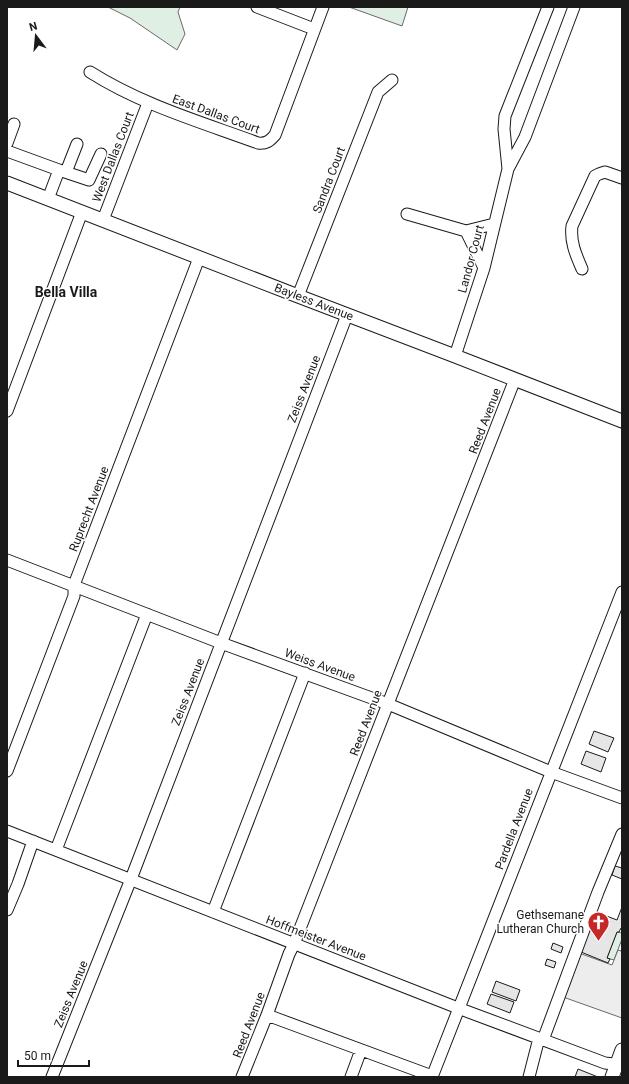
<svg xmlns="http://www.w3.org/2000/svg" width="629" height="1084" viewBox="0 0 629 1084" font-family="Roboto,sans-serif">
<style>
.green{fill:#e0efe3;stroke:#6a6a6a}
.parking{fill:#ededed;stroke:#6a6a6a}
.building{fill:#e6e6e6;stroke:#1a1a1a}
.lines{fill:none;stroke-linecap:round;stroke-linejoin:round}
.minor-casing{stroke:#1a1a1a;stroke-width:13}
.major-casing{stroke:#1a1a1a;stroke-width:15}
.minor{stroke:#fff;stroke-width:11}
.major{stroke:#fff;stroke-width:13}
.labels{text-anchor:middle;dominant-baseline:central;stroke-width:3;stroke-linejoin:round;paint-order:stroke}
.street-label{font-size:12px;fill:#1a1a1a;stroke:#fff}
.poi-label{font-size:12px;fill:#1a1a1a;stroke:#fff;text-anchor:end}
.quarter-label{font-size:14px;font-weight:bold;fill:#1a1a1a;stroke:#fff}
</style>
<rect width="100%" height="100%" fill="#fff"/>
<!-- green -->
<path class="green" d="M108,7H180L178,12L185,34L177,50L130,18Z
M349,7H408L402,26Z
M617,932L622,933V939L614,960L607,958Z"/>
<!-- parking -->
<path class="parking" d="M622,948V1018L563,997L579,953L612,965L618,950L621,951Z"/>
<!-- building -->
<path class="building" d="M594,731L614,738L608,752L589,744Z
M586,751L606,758L601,772L581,764Z
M615,866L622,868V879L612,875Z
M622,907V928H621L619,932H617L607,958L610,959L608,963L581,952L596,912L617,920Z
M553,943L563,947L561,953L551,949Z
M547,959L556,962L554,968L545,965Z
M496,981L520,990L516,1001L492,992Z
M491,994L514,1002L510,1013L487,1004Z
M578,1069L598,1077H575Z"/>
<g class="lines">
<defs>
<path id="minor" d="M257,7L314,29
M90,72C142,105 201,122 258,143C266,144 270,141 275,135L323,7
M7,143L14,124
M7,151L59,170L48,199
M508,169L504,129L505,116L548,7
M59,170L89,180L101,154
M66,172L77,144
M407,214L466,231L494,224
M103,220L148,103
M466,231L484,268
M582,269C576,255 570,242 572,226L595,176L599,174L605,172L622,178
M298,296L378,92L392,80
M455,356L484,268L508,169L525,137L574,7
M7,411L82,212
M7,560L221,643L388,704L551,772L622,798
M7,771L74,596V585L199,258
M7,831L458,1008L605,1063L622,1065
M56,850L147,614
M7,910L18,884L33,841
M213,912L305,673
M267,1015L432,1076
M543,1040L598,892L622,834
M52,1077L131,879L347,315
M242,1077L267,1015L289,954L294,944L515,379
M351,1077L361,1050
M432,1077L622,592
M529,1077L539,1038"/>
<path id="major" d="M7,183L298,296L455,356L622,421
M612,1077L622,1050"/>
</defs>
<!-- minor casing -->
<use href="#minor" class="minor-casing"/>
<!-- major casing -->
<use href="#major" class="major-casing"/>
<!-- minor -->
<use href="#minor" class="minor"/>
<!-- major -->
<use href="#major" class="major"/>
</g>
<!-- icons -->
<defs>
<symbol id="church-pin" viewBox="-11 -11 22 30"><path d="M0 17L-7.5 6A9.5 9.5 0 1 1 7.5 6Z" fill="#c62828" stroke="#fff"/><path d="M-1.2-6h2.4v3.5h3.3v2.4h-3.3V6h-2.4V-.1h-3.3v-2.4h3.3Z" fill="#fff"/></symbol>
</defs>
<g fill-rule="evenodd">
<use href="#church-pin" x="586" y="910" width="25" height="34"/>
</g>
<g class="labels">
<!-- street labels -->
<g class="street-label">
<text transform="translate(216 114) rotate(20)">East Dallas Court</text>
<text transform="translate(113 157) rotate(-69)">West Dallas Court</text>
<text transform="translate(329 180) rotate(-69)">Sandra Court</text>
<text transform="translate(471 259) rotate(-75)">Landor Court</text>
<text transform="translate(314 302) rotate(21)">Bayless Avenue</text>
<text transform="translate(304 389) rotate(-69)">Zeiss Avenue</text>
<text transform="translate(485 421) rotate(-69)">Reed Avenue</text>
<text transform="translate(89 509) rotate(-69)">Ruprecht Avenue</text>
<text transform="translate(320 665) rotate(20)">Weiss Avenue</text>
<text transform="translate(188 692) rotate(-69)">Zeiss Avenue</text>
<text transform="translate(366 723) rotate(-69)">Reed Avenue</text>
<text transform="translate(514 829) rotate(-69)">Pardella Avenue</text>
<text transform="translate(316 938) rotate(21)">Hoffmeister Avenue</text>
<text transform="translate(71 994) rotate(-68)">Zeiss Avenue</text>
<text transform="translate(249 1025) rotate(-69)">Reed Avenue</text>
</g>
<!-- poi labels -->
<g class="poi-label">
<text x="584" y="915">Gethsemane<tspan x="584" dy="14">Lutheran Church</tspan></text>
</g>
<!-- quarter labels -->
<g class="quarter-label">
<text x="66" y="292">Bella Villa</text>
</g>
</g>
<!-- border -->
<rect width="629" height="1084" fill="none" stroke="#1a1a1a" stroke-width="16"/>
<!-- north arrow -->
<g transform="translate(36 36) rotate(344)" stroke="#ffffff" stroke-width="3" paint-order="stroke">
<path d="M0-3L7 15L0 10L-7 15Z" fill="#1a1a1a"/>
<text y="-6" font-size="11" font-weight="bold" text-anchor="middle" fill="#1a1a1a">N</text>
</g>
<!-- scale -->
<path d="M18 1060v6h71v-6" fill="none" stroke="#1a1a1a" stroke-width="2"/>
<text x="24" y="1060" font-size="12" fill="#1a1a1a" stroke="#ffffff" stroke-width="3" paint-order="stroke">50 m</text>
</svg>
